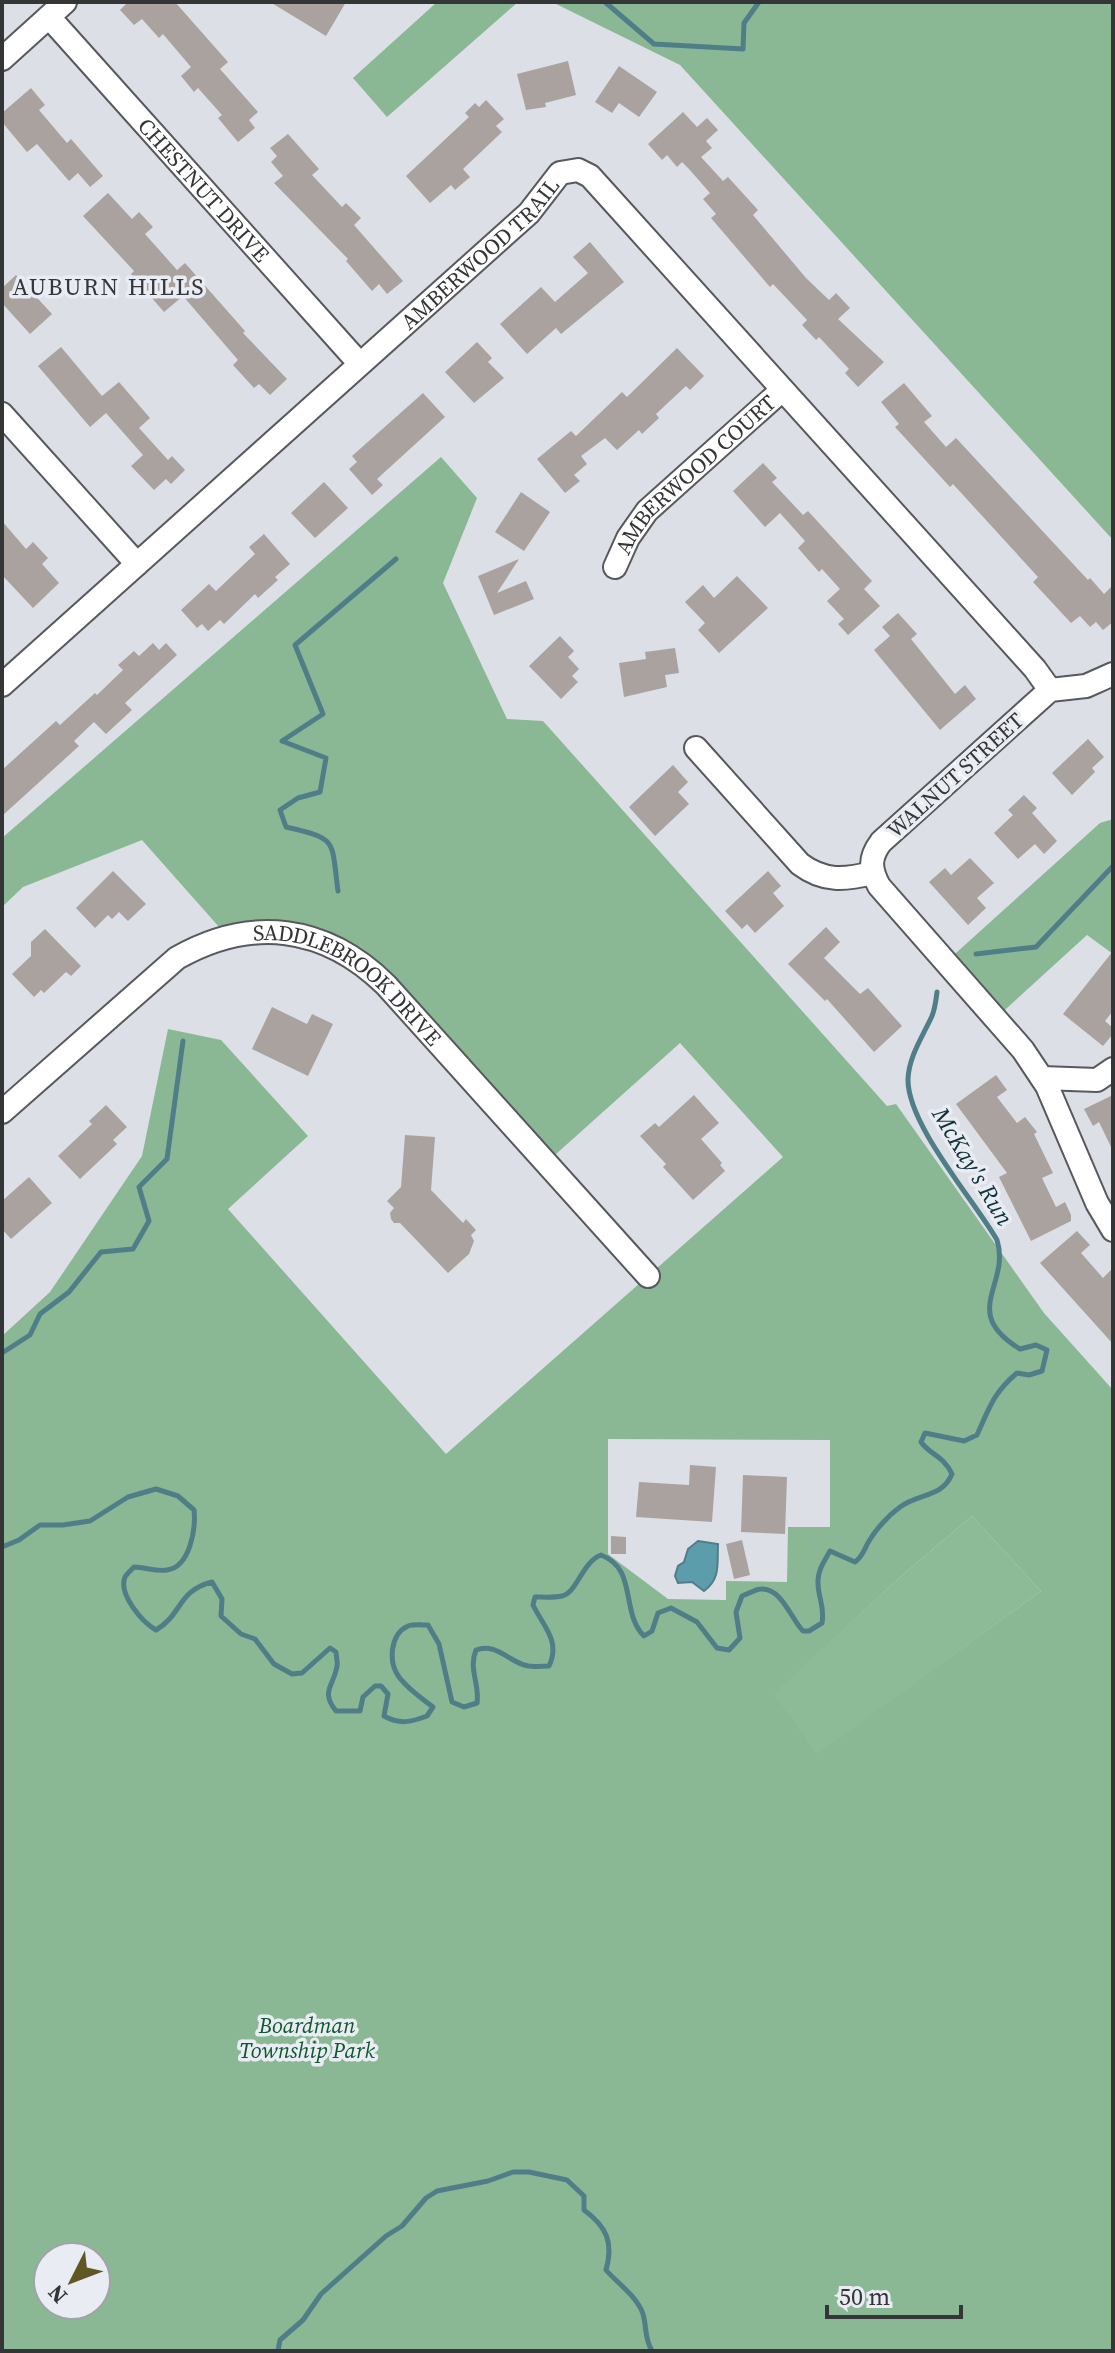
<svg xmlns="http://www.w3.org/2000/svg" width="1115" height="2353" viewBox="0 0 1115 2353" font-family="'Source Serif 4',serif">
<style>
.green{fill:#8dbb98}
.forest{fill:#8ab895;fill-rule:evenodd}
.water{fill:#5c9dab;stroke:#507e88;stroke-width:2}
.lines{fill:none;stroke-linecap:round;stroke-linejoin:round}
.stream{stroke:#507e88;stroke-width:5}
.building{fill:#a9a29f}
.minor-casing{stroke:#58595f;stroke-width:26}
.minor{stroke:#fff;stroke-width:22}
.labels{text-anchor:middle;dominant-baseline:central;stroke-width:7;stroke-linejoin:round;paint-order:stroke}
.street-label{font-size:22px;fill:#343537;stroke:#eaecf3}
.park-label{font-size:22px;font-style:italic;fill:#0d582d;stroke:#eaecf3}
.neighbourhood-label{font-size:24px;letter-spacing:2px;fill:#35363c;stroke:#eaecf3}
.water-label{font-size:24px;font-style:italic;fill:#103238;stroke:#eaecf3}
</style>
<rect width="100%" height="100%" fill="#dddfe6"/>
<!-- green -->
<path class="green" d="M972,1516L1041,1591L817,1755L773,1694L900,1577Z"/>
<!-- forest -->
<path class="forest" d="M437,2H518L387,117L353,78Z
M552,2H1113V540L680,65Z
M441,457L477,498L443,583L507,719L543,721L887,1106L896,1104L1044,1313L1113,1390V2351H2V1336L50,1292L142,1156L168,1029L221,1040L308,1136L228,1209L446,1454L783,1157L680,1043L546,1163L341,949L227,936L142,840L23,887L2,907V838ZM608,1439L830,1440V1527H788L787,1582L726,1581V1600L668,1599L608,1554ZM972,1516L1041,1591L817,1754L774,1694L900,1577ZM48,2257H96V2305H48Z
M1113,819V954L1087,935L995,1019L946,962L1100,823Z"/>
<!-- water -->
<path class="water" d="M698,1541L718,1544C717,1563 721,1579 704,1591L692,1582L678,1583L675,1576L678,1566L684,1562L688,1549Z"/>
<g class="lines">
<!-- stream -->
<path class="stream" d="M605,2L654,44L743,49L744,23L759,2
M338,891C331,840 339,839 286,827L280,810L298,798L320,792L326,758L282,741L323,714L295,645L396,559
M976,954L1036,947L1113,866
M2,1353L30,1335L40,1314L69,1292L101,1252L133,1249L149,1221L139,1187L167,1159L183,1041
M2,1547L19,1540L40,1525H63L90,1521L128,1497L156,1489L178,1496L194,1510C196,1529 190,1567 167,1570C156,1572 145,1567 134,1567C133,1568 126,1575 125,1577C118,1594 142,1622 156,1630C183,1614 177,1591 212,1582L222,1599L221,1616L241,1634L255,1639L274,1664L292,1674L302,1673L330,1648L336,1652C336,1657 338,1661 337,1666C334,1686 320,1691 336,1711H360L363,1697L375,1686H381L388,1694L384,1716C400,1725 411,1722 427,1716L433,1707C421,1698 408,1689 399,1677C388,1662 390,1634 408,1626C414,1624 422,1625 428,1625L439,1644L452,1702L464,1707L477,1703C480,1684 468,1669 476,1650C496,1642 510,1663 528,1666C534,1667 542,1666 549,1666C561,1641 543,1626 533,1605L535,1597C543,1597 554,1598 562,1596C577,1593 582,1562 601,1555C638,1569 620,1612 644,1636L652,1631L658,1613L671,1608L697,1622L717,1648L729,1650L740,1638L736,1612L742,1596C747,1594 756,1589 761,1589C782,1588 791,1619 803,1631H809L822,1623C825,1606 818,1598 818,1583C817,1571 825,1560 830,1551L855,1562C864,1555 864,1549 869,1541C876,1529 889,1515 900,1507C919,1493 942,1498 952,1474C943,1455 930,1455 921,1442L925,1433L964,1441L977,1435C989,1409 993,1393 1017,1373L1029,1375L1042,1371L1047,1350L1036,1345L1020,1349C959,1312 1011,1285 997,1240C974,1200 907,1124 908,1079C909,1056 923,1036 932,1016C935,1009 936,1000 937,992
M278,2351L280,2340L303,2320L321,2294L386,2236L402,2226L426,2198L437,2191L488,2181L513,2172H529L567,2180L584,2196V2210C606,2226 614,2242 606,2270C617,2283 637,2296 643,2314C647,2328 644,2337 652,2351"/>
</g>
<!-- building -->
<path class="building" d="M128,2H175L228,62L220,69L258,112L249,120L255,128L238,142L218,118L222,115L198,88L194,92L181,76L191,67L163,34L159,38L142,19L134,25L120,10Z
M270,2H346L326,36Z
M568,61L576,95L545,103L546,107L526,110L517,74Z
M619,66L657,92L639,117L619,103L612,113L595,102Z
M31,88L45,105L39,110L67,143L71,139L103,176L90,187L78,173L69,181L37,144L27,152L2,122V113Z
M486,100L504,119L496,126L502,132L463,169L470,177L455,190L451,185L430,203L406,176L469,117L465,113L475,103L479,107Z
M683,112L697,127L707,118L718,130L706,141L712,148L701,157L723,181L728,177L758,210L753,215L806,278L829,300L836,293L850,308L838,319L884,362L858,387L845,373L849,369L819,337L816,340L802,325L807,320L773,284L770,287L711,218L716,214L703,199L710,193L689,169L682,162L677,167L667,155L662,160L648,144Z
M288,134L319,169L312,175L342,207L346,203L361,218L354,225L403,281L387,294L379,284L372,291L346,261L348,259L274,183L283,176L271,162L277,156L270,148Z
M108,193L132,219L139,212L153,227L145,234L177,270L185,263L245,331L243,333L287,379L270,395L259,384L254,388L233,365L238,360L183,296L164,312L131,274L134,271L83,216Z
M590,242L624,282L561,334L556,328L527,354L500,324L541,287L555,302L588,273L573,257Z
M16,275L52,314L30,334L2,303V288Z
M477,342L492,358L488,362L504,378L474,403L445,372Z
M61,347L102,396L119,382L150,418L139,428L168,460L172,456L185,470L171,484L166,479L154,490L131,466L143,455L106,413L90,427L38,366Z
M677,348L704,376L690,390L686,386L656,414L659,418L642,434L639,430L617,450L605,438L581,456L587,464L574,475L580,481L565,493L537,459L571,431L576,436L622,392L627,397Z
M904,383L932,416L924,422L946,447L956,438L1088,580L1090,578L1104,594L1113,585V622L1103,630L1096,622L1090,627L1080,616L1071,623L1033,582L1038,577L953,484L950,487L895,427L899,424L881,402Z
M423,393L445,417L377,479L383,485L372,495L349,469L357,462L352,456Z
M763,463L777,478L772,482L803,515L808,511L872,581L864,589L880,606L848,635L838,624L844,619L827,601L840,589L822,569L819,572L798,548L805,541L780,513L765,527L733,491Z
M324,482L348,508L315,538L291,513Z
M521,492L550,512L524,551L495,532Z
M2,521L26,549L33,542L48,558L42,564L59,583L33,608L2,575Z
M264,534L290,564L275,577L278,580L258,598L255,594L224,624L220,620L208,631L202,624L197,628L181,610L209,584L216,591L255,554L249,547Z
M519,559L497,593L526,581L534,599L494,615L478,576Z
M737,576L768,608L719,653L698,630L705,623L685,602L703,585L714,598Z
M898,613L917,634L911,639L955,694L965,685L976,699L940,730L874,650L890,636L882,627Z
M560,636L574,651L568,657L579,669L572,676L578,682L561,699L529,666Z
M153,643L159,650L166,643L177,655L125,703L132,710L106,734L94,722L74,741L79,746L2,816V770L56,721L60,725L95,693L97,695L123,670L118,665L134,651L139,656Z
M675,648L679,673L665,675L667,687L624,697L619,663L646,659L645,652Z
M1088,739L1104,757L1092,768L1095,772L1072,795L1052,773Z
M673,765L688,782L678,792L689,804L655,836L629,807Z
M1024,795L1037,808L1032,813L1057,841L1044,854L1035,844L1018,859L994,833L1013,815L1008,810Z
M970,858L994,883L977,898L986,908L968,925L929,882L945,868L951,875Z
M113,871L146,904L128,921L119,912L112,919L108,915L95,928L76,908Z
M768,871L781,886L773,893L784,906L755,933L747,924L742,929L725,911Z
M826,927L840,942L824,958L860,994L868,988L902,1026L874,1052L827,999L825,1001L788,964Z
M45,929L81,966L71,976L66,972L44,993L41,990L34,997L12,974L31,956V942Z
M1113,951V1011L1105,1021L1113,1028V1034L1103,1046L1063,1014Z
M272,1007L307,1024L312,1014L333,1024L308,1076L252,1049Z
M996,1075L1007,1090L997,1097L1017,1123L1025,1117L1037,1132L1034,1134L1053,1173L1042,1178L1056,1207L1065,1202L1071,1215V1221L1031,1241L999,1177L1007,1173L956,1104Z
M694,1095L719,1123L701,1139L722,1163L720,1165L725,1171L693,1200L663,1167L666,1164L640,1136L655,1123L659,1127Z
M1113,1095V1151L1099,1122L1093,1126L1084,1109Z
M106,1105L127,1127L113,1140L117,1144L80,1179L58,1156L92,1124L89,1121Z
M405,1135L435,1137L431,1190L463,1223L466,1219L476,1230L471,1235L474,1241L469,1254L448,1273L400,1223H394L391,1219L390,1213L394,1208L387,1201L401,1187Z
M29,1177L52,1203L11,1239L2,1229V1201Z
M1077,1231L1090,1245L1081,1253L1103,1278L1113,1268V1344L1040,1263Z
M690,1465L716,1467L712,1522L636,1517L639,1482L689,1485Z
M743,1475L787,1477L785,1534L741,1532Z
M611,1536L626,1537V1554H611Z
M742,1540L750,1575L734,1579L726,1544Z"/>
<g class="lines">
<defs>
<g id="minor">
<path id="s1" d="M49,17L359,363"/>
<path d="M2,59L65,2"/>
<path d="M2,414L137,564"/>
<path id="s2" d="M615,567L628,538L647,511L782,390"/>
<path d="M1113,674L1086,686L1050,690L881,842C869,858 870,869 879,886L1023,1050L1047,1086L1097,1203L1113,1230"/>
<path id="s3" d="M2,685L529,213L560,173L578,170L590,176L1035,669L1050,690"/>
<path d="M696,748L800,864C824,882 845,880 872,873"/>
<path d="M1042,1078L1097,1080L1113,1069"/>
<path id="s4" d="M2,1112L177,958C251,916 325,925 386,985L648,1276"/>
</g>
</defs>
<!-- minor casing -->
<use href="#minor" class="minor-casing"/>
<!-- minor -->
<use href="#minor" class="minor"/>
</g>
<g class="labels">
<!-- street labels -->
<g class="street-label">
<text stroke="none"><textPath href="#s1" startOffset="232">CHESTNUT DRIVE</textPath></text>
<text stroke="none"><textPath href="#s3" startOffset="644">AMBERWOOD TRAIL</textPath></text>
<text stroke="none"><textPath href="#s2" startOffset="124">AMBERWOOD COURT</textPath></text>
<text transform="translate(955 775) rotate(-42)">WALNUT STREET</text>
<text stroke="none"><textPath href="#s4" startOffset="426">SADDLEBROOK DRIVE</textPath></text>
</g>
<!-- park labels -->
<g class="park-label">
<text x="307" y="2025">Boardman<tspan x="307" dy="25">Township Park</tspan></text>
</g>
<!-- neighbourhood labels -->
<g class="neighbourhood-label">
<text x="109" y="286">AUBURN HILLS</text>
</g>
<!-- water labels -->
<g class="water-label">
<text transform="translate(973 1166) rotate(59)">McKay's Run</text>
</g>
</g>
<!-- border -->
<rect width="1115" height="2353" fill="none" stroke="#343537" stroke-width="8"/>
<!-- north arrow -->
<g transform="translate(72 2281) rotate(228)"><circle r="38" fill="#eaecf3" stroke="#a1a3a8" stroke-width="2"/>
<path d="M0-6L14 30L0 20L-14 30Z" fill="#5f5825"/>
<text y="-12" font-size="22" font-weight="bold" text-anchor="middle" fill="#343537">N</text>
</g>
<!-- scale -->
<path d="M827 2305v12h134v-12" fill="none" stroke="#343537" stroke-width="4"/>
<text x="839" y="2305" font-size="24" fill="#343537" stroke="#eaecf3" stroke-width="6" paint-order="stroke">50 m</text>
</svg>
